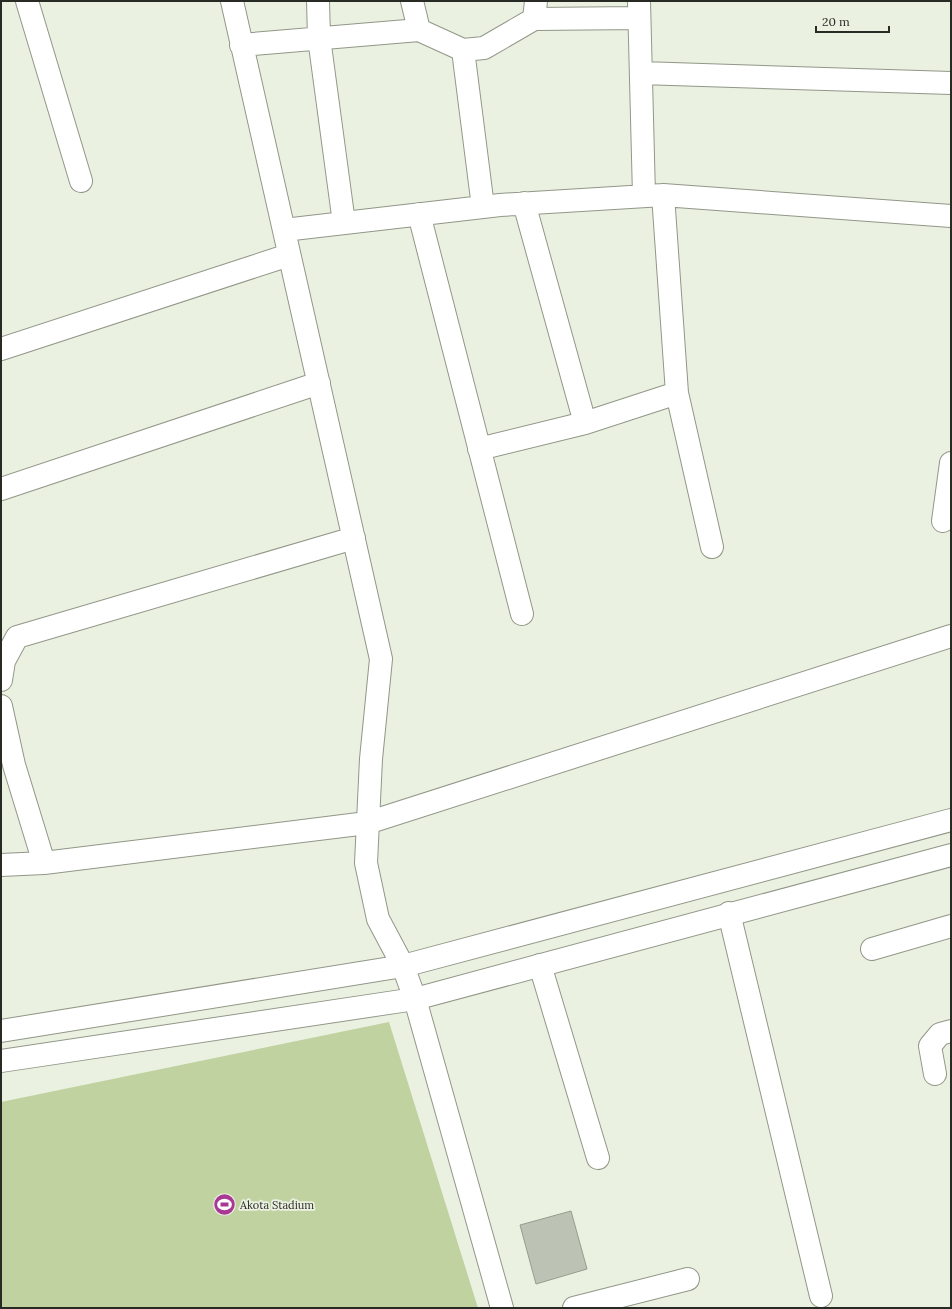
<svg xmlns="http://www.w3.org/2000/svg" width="952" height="1309" viewBox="0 0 952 1309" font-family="Lora,serif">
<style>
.green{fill:#bfd2a0}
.building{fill:#bdc3b4;stroke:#969c8e}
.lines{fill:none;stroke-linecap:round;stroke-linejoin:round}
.street-casing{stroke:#919788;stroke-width:24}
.secondary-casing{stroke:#919788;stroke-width:24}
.street{stroke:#fff;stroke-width:22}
.secondary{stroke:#fff;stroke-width:22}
.labels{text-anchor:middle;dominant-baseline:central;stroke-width:3.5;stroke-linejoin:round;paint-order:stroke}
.poi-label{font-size:11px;fill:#282a24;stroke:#ebf1e1;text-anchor:start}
</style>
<rect width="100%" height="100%" fill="#ebf1e1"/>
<!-- green -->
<path class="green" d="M389,1022L478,1308H1V1102Z"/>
<!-- building -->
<path class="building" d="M571,1211L587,1269L536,1284L520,1225Z"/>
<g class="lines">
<defs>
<path id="street" d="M27,1L81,181
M232,1L381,659L371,759L366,863L378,919L403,966L415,999L502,1308
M318,1L319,38L344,223
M412,1L419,30L463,50L483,207
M639,1L644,196
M534,19L639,18
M241,45L419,30
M463,50L484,48L534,19L536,1
M641,73L951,83
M663,195L677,393L712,547
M524,203L585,423L677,393
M419,214L522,614
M284,230L500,205L663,195L951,216
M1,349L289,255
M479,449L585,423
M1,489L319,383
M943,521L951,463
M1,680L4,661L17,637L354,538
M1,706L14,765L44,863
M1,865L44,863L367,823L951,636
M729,913L821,1296
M872,949L951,926
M540,965L598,1158
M935,1074L930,1046L940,1034L951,1031
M574,1308L688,1279"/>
<path id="secondary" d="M1,1031L403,966L951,820
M1,1061L415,999L951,855"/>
</defs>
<!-- street casing -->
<use href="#street" class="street-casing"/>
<!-- secondary casing -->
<use href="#secondary" class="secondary-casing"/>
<!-- street -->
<use href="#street" class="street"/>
<!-- secondary -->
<use href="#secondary" class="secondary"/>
</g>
<!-- icons -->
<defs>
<symbol id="stadium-disc" viewBox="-11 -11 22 22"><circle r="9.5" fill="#a93894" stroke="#ebf1e1"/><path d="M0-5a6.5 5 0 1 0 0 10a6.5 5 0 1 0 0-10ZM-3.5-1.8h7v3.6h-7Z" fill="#fff"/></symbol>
</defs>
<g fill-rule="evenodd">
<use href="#stadium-disc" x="212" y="1192" width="25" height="25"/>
</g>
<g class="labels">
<!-- poi labels -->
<g class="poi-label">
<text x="240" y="1205">Akota Stadium</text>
</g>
</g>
<!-- border -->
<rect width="952" height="1309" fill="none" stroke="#282a24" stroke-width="4"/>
<!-- scale -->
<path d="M816 26v6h73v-6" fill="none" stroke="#282a24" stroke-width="2"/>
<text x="822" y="26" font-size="12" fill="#282a24" stroke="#ebf1e1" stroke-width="3" paint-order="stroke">20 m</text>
</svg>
